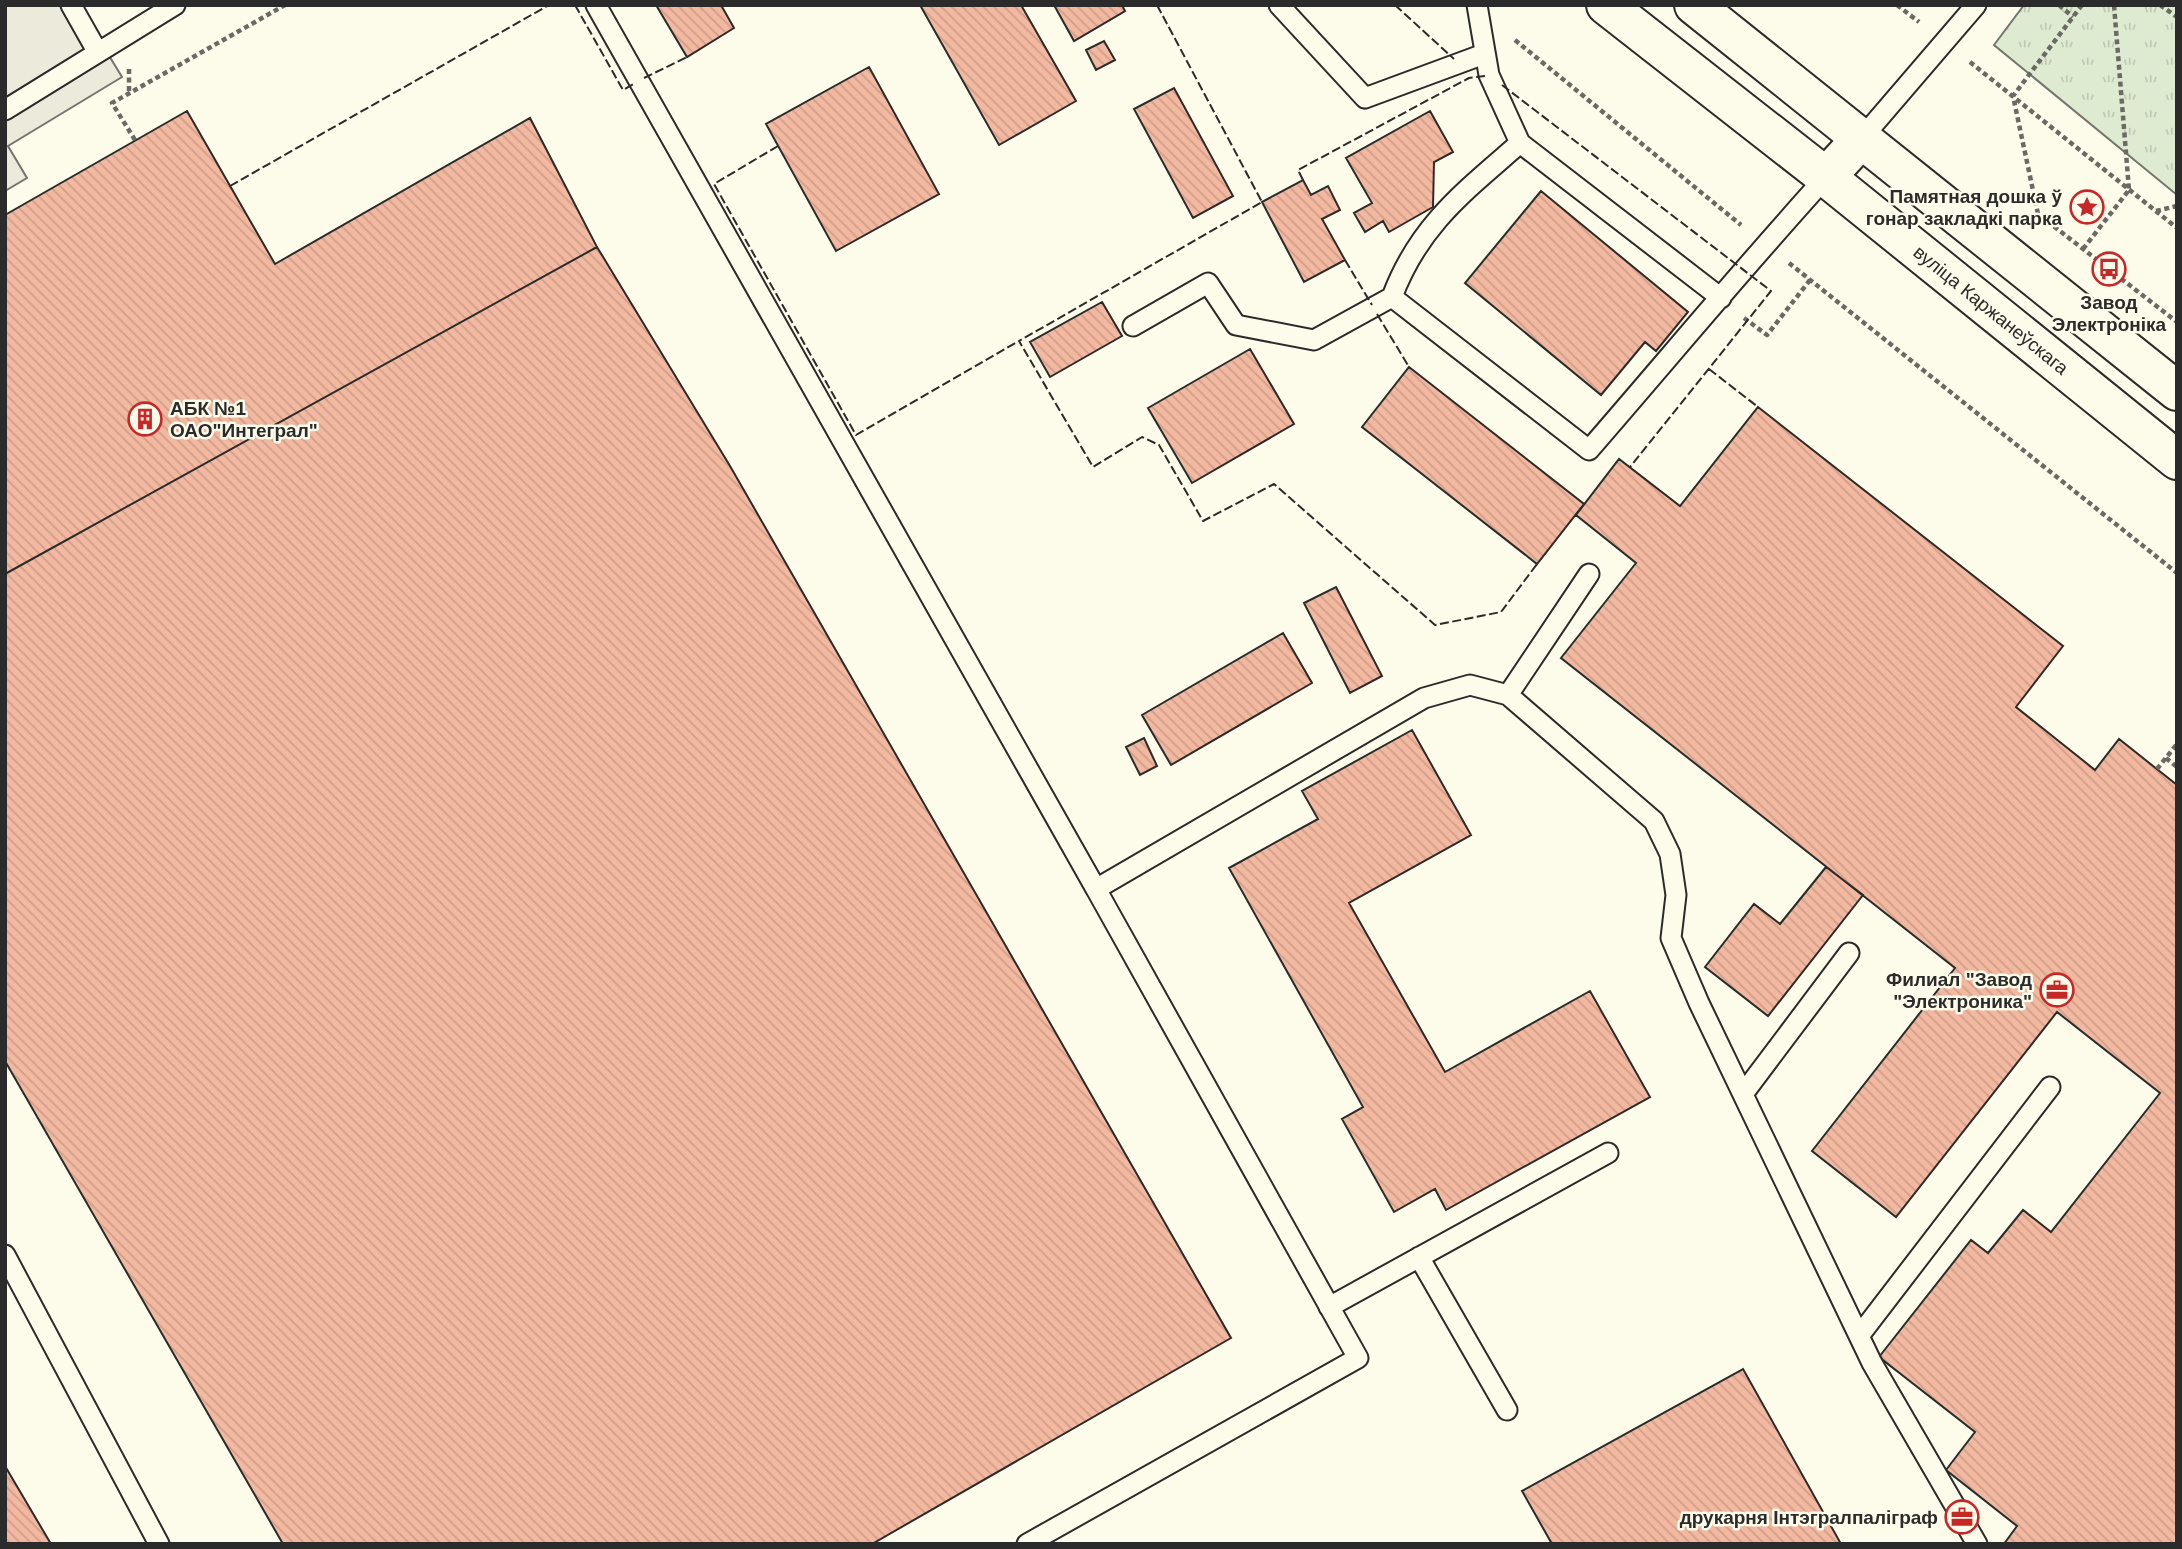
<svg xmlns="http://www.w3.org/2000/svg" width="2182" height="1549" viewBox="0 0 2182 1549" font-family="Arial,sans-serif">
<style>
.park{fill:url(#park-tufts);stroke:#74746e;stroke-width:2}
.parking{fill:#eceadb;stroke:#74746e;stroke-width:2}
.building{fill:url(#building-back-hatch);stroke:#2b2b2b;stroke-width:2}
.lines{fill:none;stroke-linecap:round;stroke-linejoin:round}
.lane-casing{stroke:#2b2b2b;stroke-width:23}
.street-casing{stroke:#2b2b2b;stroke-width:42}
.secondary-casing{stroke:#2b2b2b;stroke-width:42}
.path{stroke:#6a6964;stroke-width:4.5;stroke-dasharray:5 3.5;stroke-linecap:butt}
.lane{stroke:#fdfbea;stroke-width:19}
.street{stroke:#fdfbea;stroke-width:38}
.secondary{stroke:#fdfbea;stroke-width:38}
.fence{stroke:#2b2b2b;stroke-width:2;stroke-dasharray:9 3.5;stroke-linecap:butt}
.labels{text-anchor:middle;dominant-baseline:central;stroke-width:5;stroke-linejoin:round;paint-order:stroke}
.poi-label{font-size:19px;font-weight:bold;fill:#2b2b2b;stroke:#fdfbea;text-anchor:end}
.street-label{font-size:19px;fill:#2b2b2b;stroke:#fdfbea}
</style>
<defs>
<pattern id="park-tufts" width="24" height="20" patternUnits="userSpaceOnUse" patternTransform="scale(1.75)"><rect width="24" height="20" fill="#deebd1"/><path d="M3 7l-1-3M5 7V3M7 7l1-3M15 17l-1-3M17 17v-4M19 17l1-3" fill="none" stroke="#bfcab4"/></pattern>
<pattern id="building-back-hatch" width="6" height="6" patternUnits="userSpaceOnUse" patternTransform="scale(1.75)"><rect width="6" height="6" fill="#f2b8a0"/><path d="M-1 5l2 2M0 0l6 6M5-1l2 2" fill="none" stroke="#d09e8a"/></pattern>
</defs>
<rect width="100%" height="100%" fill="#fdfbea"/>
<!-- park -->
<path class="park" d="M2024,5H2177V195L1994,45Z"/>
<!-- parking -->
<path class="parking" d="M5,5H78L122,77L8,146L27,178L5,191Z"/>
<!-- building -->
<path class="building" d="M656,5H721L734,28L687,57Z
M920,5H1021L1076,101L999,145Z
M1054,5H1122L1125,11L1074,41Z
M1104,41L1115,60L1096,70L1086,50Z
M869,67L939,194L836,251L766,124Z
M1174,88L1233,196L1193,218L1134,109Z
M187,111L275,264L530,118L597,247L5,574V215Z
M1430,111L1453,152L1434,162L1433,207L1389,232L1383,221L1365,232L1354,213L1372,203L1346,158Z
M1303,180L1311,195L1328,186L1340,210L1322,219L1345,260L1304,282L1262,202Z
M1541,191L1688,312L1656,351L1645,342L1601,395L1465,283Z
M597,247L730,466L1231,1338L872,1544H283L5,1061V574Z
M1102,302L1122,336L1050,377L1030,342Z
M1250,349L1294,424L1192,483L1148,408Z
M1409,367L1584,504L1537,564L1362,427Z
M1758,407L2063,646L2016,707L2095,770L2119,739L2177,785V1544H2004L2017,1526L1946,1470L1975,1432L1879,1357L1971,1240L1988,1253L2023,1210L2051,1232L2160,1093L2057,1012L1896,1217L1812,1151L1955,968L1561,658L1636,563L1576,515L1619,459L1680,506Z
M1336,587L1382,676L1350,693L1304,603Z
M1283,633L1312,683L1171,765L1142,715Z
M1412,730L1471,835L1349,903L1445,1072L1590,991L1650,1097L1446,1210L1435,1189L1394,1212L1342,1119L1363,1107L1229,868L1318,819L1302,791Z
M1144,738L1157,766L1140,775L1126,747Z
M1826,867L1863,895L1768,1016L1705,967L1754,904L1780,924Z
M1743,1369L1841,1544H1552L1522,1491Z
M5,1466L51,1544H5Z"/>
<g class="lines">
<defs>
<path id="lane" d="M71,5L97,51
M596,5L1096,889
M1279,5L1365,98L1484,54
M1477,5L1489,75L1520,143
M5,110L175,5
M1861,139L1976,5
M1721,298L1520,143C1464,192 1419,225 1392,297L1589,450C1668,359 1745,266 1826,177
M1133,326L1208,283L1236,325L1314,340L1392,297
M1508,695L1589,574
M1743,1094L1849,953
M5,1255L159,1544
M1419,1257L1507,1410
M1329,1307L1608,1153
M1859,1336L2050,1087
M1027,1544L1358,1358L1096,889L1424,698L1470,685L1508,695L1654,821L1670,854L1676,895L1671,938L1699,1003L1872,1363L1977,1544"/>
<path id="street" d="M1826,177L1861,139"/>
<path id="secondary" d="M1606,5L1826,177L2177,460
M1694,5L2177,391"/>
</defs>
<!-- lane casing -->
<use href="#lane" class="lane-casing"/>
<!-- street casing -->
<use href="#street" class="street-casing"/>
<!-- secondary casing -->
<use href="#secondary" class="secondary-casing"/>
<!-- path -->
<path class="path" d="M1897,5L1919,22
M2059,5L2073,17
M2082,5L2013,96L2038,214L2177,322
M2160,5L2177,17
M1515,40L1741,225
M1970,62L2177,228
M129,69V91
M135,140L112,103L285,5
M2156,211L2177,206
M2083,249L2129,190L2114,5
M1789,263L2177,573
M1744,318L1767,335L1810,280
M2166,758L2177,767
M2157,769L2177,744"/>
<!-- lane -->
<use href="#lane" class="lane"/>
<!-- street -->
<use href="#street" class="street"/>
<!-- secondary -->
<use href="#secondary" class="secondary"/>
<!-- fence -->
<path class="fence" d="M575,5L623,90L635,83
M1157,5L1262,202L1019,341L1093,467L1142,437L1159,445L1203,521L1274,484L1435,625L1501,612L1537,564
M1395,5L1454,59
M644,78L687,57
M1502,85L1771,291L1630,467
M778,146L714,184L856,435L1019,341
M1303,180L1298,170L1469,78L1485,76
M230,186L549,5
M1345,260L1372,305
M1377,314L1409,367
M1709,369L1758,407"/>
</g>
<!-- icons -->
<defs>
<symbol id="sight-ring" viewBox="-11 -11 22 22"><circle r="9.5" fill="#fdfbea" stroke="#c62828" stroke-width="1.5"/><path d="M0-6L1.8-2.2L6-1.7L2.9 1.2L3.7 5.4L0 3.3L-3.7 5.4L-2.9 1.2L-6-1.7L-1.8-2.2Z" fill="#c62828"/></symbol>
<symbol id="bus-ring" viewBox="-11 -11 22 22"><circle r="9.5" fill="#fdfbea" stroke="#c62828" stroke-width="1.5"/><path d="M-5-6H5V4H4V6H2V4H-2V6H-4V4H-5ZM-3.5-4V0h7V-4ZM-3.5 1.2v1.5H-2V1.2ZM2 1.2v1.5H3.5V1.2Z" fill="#c62828"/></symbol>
<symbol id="building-ring" viewBox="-11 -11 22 22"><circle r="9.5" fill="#fdfbea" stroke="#c62828" stroke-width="1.5"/><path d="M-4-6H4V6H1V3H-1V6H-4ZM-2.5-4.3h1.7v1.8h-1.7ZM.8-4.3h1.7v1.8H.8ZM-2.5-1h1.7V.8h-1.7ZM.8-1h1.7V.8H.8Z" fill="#c62828"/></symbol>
<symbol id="office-ring" viewBox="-11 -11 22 22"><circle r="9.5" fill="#fdfbea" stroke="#c62828" stroke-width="1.5"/><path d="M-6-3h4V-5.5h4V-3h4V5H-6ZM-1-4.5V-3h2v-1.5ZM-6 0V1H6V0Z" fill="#c62828"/></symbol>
</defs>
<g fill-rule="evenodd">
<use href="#sight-ring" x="2068" y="188" width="38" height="38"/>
<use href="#bus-ring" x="2090" y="250" width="38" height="38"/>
<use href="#building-ring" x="126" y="400" width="38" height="38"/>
<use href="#office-ring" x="2038" y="971" width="38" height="38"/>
<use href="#office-ring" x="1943" y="1498" width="38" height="38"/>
</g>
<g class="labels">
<!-- poi labels -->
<g class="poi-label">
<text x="2062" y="196">Памятная дошка ў<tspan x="2062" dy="22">гонар закладкі парка</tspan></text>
<text x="2109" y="302" text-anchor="middle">Завод<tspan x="2109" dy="22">Электроніка</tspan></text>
<text x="170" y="408" text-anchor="start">АБК №1<tspan x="170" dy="22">ОАО"Интеграл"</tspan></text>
<text x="2032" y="979">Филиал "Завод<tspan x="2032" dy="22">"Электроника"</tspan></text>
<text x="1938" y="1517">друкарня Інтэгралпаліграф</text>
</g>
<!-- street labels -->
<g class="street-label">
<text transform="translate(1991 310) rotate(39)">вуліца Каржанеўскага</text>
</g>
</g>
<!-- border -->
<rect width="2182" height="1549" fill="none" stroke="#2b2b2b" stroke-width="14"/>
</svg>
